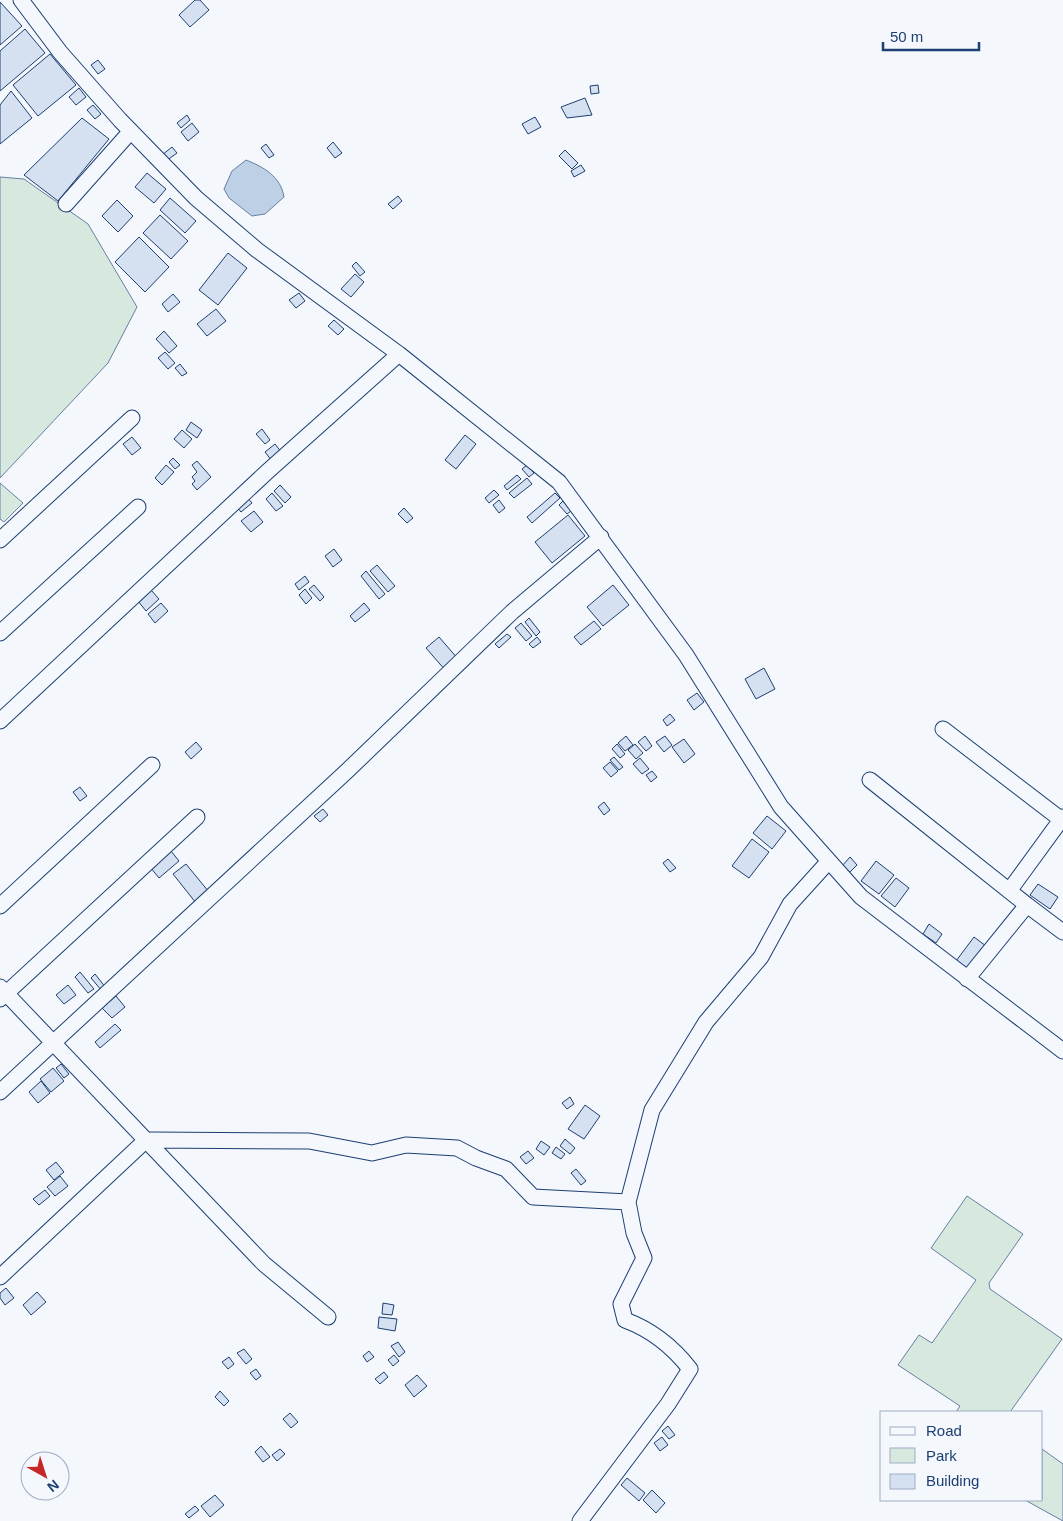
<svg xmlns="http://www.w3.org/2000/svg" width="1063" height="1521" viewBox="0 0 1063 1521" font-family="Arial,sans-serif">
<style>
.green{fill:#d7e8df;stroke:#687fa3}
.water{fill:#bed0e5;stroke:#687fa3}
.building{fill:#d5e0f0;stroke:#1d3f73}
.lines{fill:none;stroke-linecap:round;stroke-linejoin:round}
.minor-casing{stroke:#1d3f73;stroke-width:17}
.minor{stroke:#f4f7fb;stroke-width:15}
</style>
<rect width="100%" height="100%" fill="#f4f7fb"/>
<!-- green -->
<path class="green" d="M0,177L24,179L88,224L137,307L108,363L0,478Z
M0,483L23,503L4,522L0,519Z
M967,1196L1023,1234L989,1283L990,1289L1062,1339L1010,1412H956L960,1406L898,1365L919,1335L932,1343L976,1280L931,1248Z
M1042,1449L1063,1464V1521L1025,1500H1042Z"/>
<!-- water -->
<path class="water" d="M246,160C264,167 281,177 284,197L265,214L252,216L229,198L224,189L232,171Z"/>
<!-- building -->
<path class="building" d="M195,0H200L209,10L190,27L179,15Z
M0,2L22,26L0,45Z
M25,29L45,53L0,91V51Z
M50,54L76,85L38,116L13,85Z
M98,60L105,69L98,74L91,65Z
M598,85L599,93L591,94L590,86Z
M79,88L86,97L76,105L69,97Z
M11,91L32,118L0,144V105Z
M585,98L592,115L567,118L561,107Z
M93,105L101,114L95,119L87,110Z
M187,115L190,120L181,128L177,123Z
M535,117L541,127L528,134L522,124Z
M82,118L109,139L58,201L24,175Z
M192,123L199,132L188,141L181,132Z
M333,142L342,153L335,158L327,148Z
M266,144L274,155L269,158L261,148Z
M172,147L177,153L166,161L162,155Z
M565,150L578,163L572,169L559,156Z
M581,165L585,171L574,177L571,171Z
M147,173L166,189L154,203L135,187Z
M398,196L402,201L393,209L388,204Z
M170,198L196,221L185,233L160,210Z
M117,200L133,216L118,232L102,216Z
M160,215L188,241L171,259L143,233Z
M139,237L169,267L145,292L115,262Z
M228,253L247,268L218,305L199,290Z
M356,262L365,272L360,276L352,266Z
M355,274L364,282L351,297L341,289Z
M299,293L305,301L296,308L289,300Z
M173,294L180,302L168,312L162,304Z
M216,309L226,321L207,336L197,324Z
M334,320L344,329L338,335L328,326Z
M164,331L177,346L169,353L156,339Z
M165,352L175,363L168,369L158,358Z
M180,364L187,373L182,376L175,368Z
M191,422L202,430L197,438L186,430Z
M262,429L270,440L265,444L256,434Z
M182,430L192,439L184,448L174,439Z
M465,435L476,444L456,469L445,460Z
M132,437L141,448L132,455L123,444Z
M275,444L282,453L272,461L265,452Z
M173,458L180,465L175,469L169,462Z
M197,461L211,477L197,490L192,484L195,481L192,477L197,472L192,465Z
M166,465L174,472L162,485L155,478Z
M527,465L534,473L529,477L522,469Z
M517,475L521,479L507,490L504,486Z
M527,478L532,484L514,498L509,493Z
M280,485L291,497L285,503L274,491Z
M494,490L499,495L489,503L485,498Z
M272,493L283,506L276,511L266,499Z
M555,493L560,498L532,523L527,517Z
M247,497L252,503L241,512L236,506Z
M499,500L505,508L499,513L493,505Z
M563,501L571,511L567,514L559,505Z
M404,508L413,518L407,523L398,514Z
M254,511L263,522L251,532L241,521Z
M568,515L585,536L552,563L535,542Z
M334,549L342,560L333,567L325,556Z
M377,565L395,586L388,592L370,571Z
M366,571L385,594L379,599L361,576Z
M305,576L309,582L299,590L295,584Z
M314,585L324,597L320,601L309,589Z
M613,585L629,605L603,626L587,607Z
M305,589L312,598L306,604L299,595Z
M151,590L159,599L146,611L138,601Z
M161,603L168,611L155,623L148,614Z
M364,603L370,610L355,622L350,616Z
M529,618L540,632L536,636L525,622Z
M594,621L601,629L581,645L574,637Z
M521,623L532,636L526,641L515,628Z
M507,634L511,637L499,648L495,644Z
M439,637L459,660L446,671L426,648Z
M537,637L541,642L533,648L529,644Z
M764,668L775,689L756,699L745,679Z
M697,693L704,702L694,710L687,700Z
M670,714L675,720L667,726L663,720Z
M626,736L633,745L625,751L618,743Z
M645,736L652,746L646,751L638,742Z
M665,736L672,745L664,752L656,742Z
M684,739L695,754L684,763L672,747Z
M196,742L202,749L191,759L185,752Z
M617,744L625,754L620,758L612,749Z
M635,744L643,753L636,759L628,750Z
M614,757L623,767L619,770L610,760Z
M640,758L649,769L642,774L633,764Z
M610,762L618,771L611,777L603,768Z
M652,771L657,777L651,782L646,775Z
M80,787L87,796L80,801L73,792Z
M604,802L610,810L604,815L598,807Z
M323,809L328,815L320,822L314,816Z
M767,816L786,831L772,849L753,833Z
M752,839L769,852L749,878L732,866Z
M171,851L179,861L159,878L150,867Z
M850,857L857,865L849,873L842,866Z
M668,859L676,868L670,872L663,863Z
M876,861L894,875L879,894L861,881Z
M186,864L209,892L196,903L173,874Z
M896,878L909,888L895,907L881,896Z
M1038,884L1058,897L1050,909L1030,895Z
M929,924L942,934L936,943L923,934Z
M974,937L986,946L967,970L956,961Z
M80,972L94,989L88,993L75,977Z
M95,974L106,988L102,991L91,978Z
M68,985L76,995L64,1004L56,995Z
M116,996L125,1007L112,1018L102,1008Z
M115,1024L121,1030L100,1048L95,1042Z
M61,1064L69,1074L64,1078L56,1068Z
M53,1068L64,1081L51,1092L40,1079Z
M41,1081L50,1093L38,1103L29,1092Z
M570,1097L574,1104L567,1109L562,1103Z
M585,1105L600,1116L584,1139L568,1129Z
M565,1139L575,1148L570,1154L560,1146Z
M541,1141L550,1147L544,1155L536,1149Z
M556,1147L565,1154L561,1159L552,1153Z
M528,1151L534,1158L526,1164L520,1157Z
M56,1162L64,1172L54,1180L46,1170Z
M576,1169L586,1181L581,1185L571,1173Z
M60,1176L68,1186L55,1196L47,1187Z
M45,1190L50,1196L39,1205L33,1199Z
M6,1288L14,1298L5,1305L0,1298V1293Z
M37,1292L46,1302L31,1315L23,1305Z
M383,1303L394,1305L392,1315L382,1314Z
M379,1317L397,1319L395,1331L378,1328Z
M398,1342L405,1352L399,1357L391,1346Z
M244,1349L252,1359L246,1364L237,1353Z
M369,1351L374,1357L367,1362L363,1356Z
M394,1355L399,1361L393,1366L388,1360Z
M229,1357L234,1364L228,1369L222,1362Z
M256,1369L261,1376L256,1380L250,1373Z
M384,1372L388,1377L380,1384L375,1379Z
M417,1375L427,1386L414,1397L405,1385Z
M220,1391L229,1401L224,1406L215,1397Z
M290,1413L298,1422L291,1428L283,1419Z
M668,1426L675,1435L669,1439L662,1431Z
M662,1437L668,1445L660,1451L654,1443Z
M261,1446L270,1457L263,1462L255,1452Z
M280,1449L285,1454L277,1461L272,1455Z
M627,1478L645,1493L639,1501L621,1485Z
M652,1490L665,1503L656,1513L643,1500Z
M215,1495L224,1505L210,1517L201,1506Z
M195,1506L199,1510L189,1518L185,1514Z"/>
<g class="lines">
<defs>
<path id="minor" d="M21,0L60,52L120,120L196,198L257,250L399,354L559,482L686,655L781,807L861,897L1063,1051
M66,204L131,131
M0,540L132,418
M0,633L138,507
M0,721L268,471L399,354
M943,729L1063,821
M870,780L1027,905L967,979
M1009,891L1063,817
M1027,905L1063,932
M0,906L152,765
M0,987L264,1264L328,1317
M0,999L197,817
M0,1092L347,771L512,612L601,537
M0,1277L145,1141L150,1140L309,1141L372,1153L406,1145L457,1148L476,1158L506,1169L533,1197L628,1202
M580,1521L668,1404L690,1369C673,1347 652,1330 625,1320L621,1304L644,1258L634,1233L628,1202L652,1110L706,1022L761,957L790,904L829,861"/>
</defs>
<!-- minor casing -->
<use href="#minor" class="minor-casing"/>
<!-- minor -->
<use href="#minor" class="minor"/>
</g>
<!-- legend -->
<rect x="880" y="1411" width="162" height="90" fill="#f4f7fb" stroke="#9eadc5"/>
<rect x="890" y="1427" width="25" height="8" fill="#f4f7fb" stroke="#9eadc5"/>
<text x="926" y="1436" font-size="15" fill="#1d3f73">Road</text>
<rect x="890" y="1448" width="25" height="15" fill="#d7e8df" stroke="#9eadc5"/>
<text x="926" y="1461" font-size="15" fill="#1d3f73">Park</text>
<rect x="890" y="1474" width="25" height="15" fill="#d5e0f0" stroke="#9eadc5"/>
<text x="926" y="1486" font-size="15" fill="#1d3f73">Building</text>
<!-- north arrow -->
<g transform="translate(45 1476) rotate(141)"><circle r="24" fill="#f4f7fb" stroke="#9eadc5"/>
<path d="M0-4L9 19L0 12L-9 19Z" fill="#c62828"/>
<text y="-8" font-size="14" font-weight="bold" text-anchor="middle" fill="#1d3f73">N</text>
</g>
<!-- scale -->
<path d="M883 42v8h96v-8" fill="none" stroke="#1d3f73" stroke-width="2.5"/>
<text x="890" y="42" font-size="15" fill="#1d3f73" stroke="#f4f7fb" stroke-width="4" paint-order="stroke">50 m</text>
</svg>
